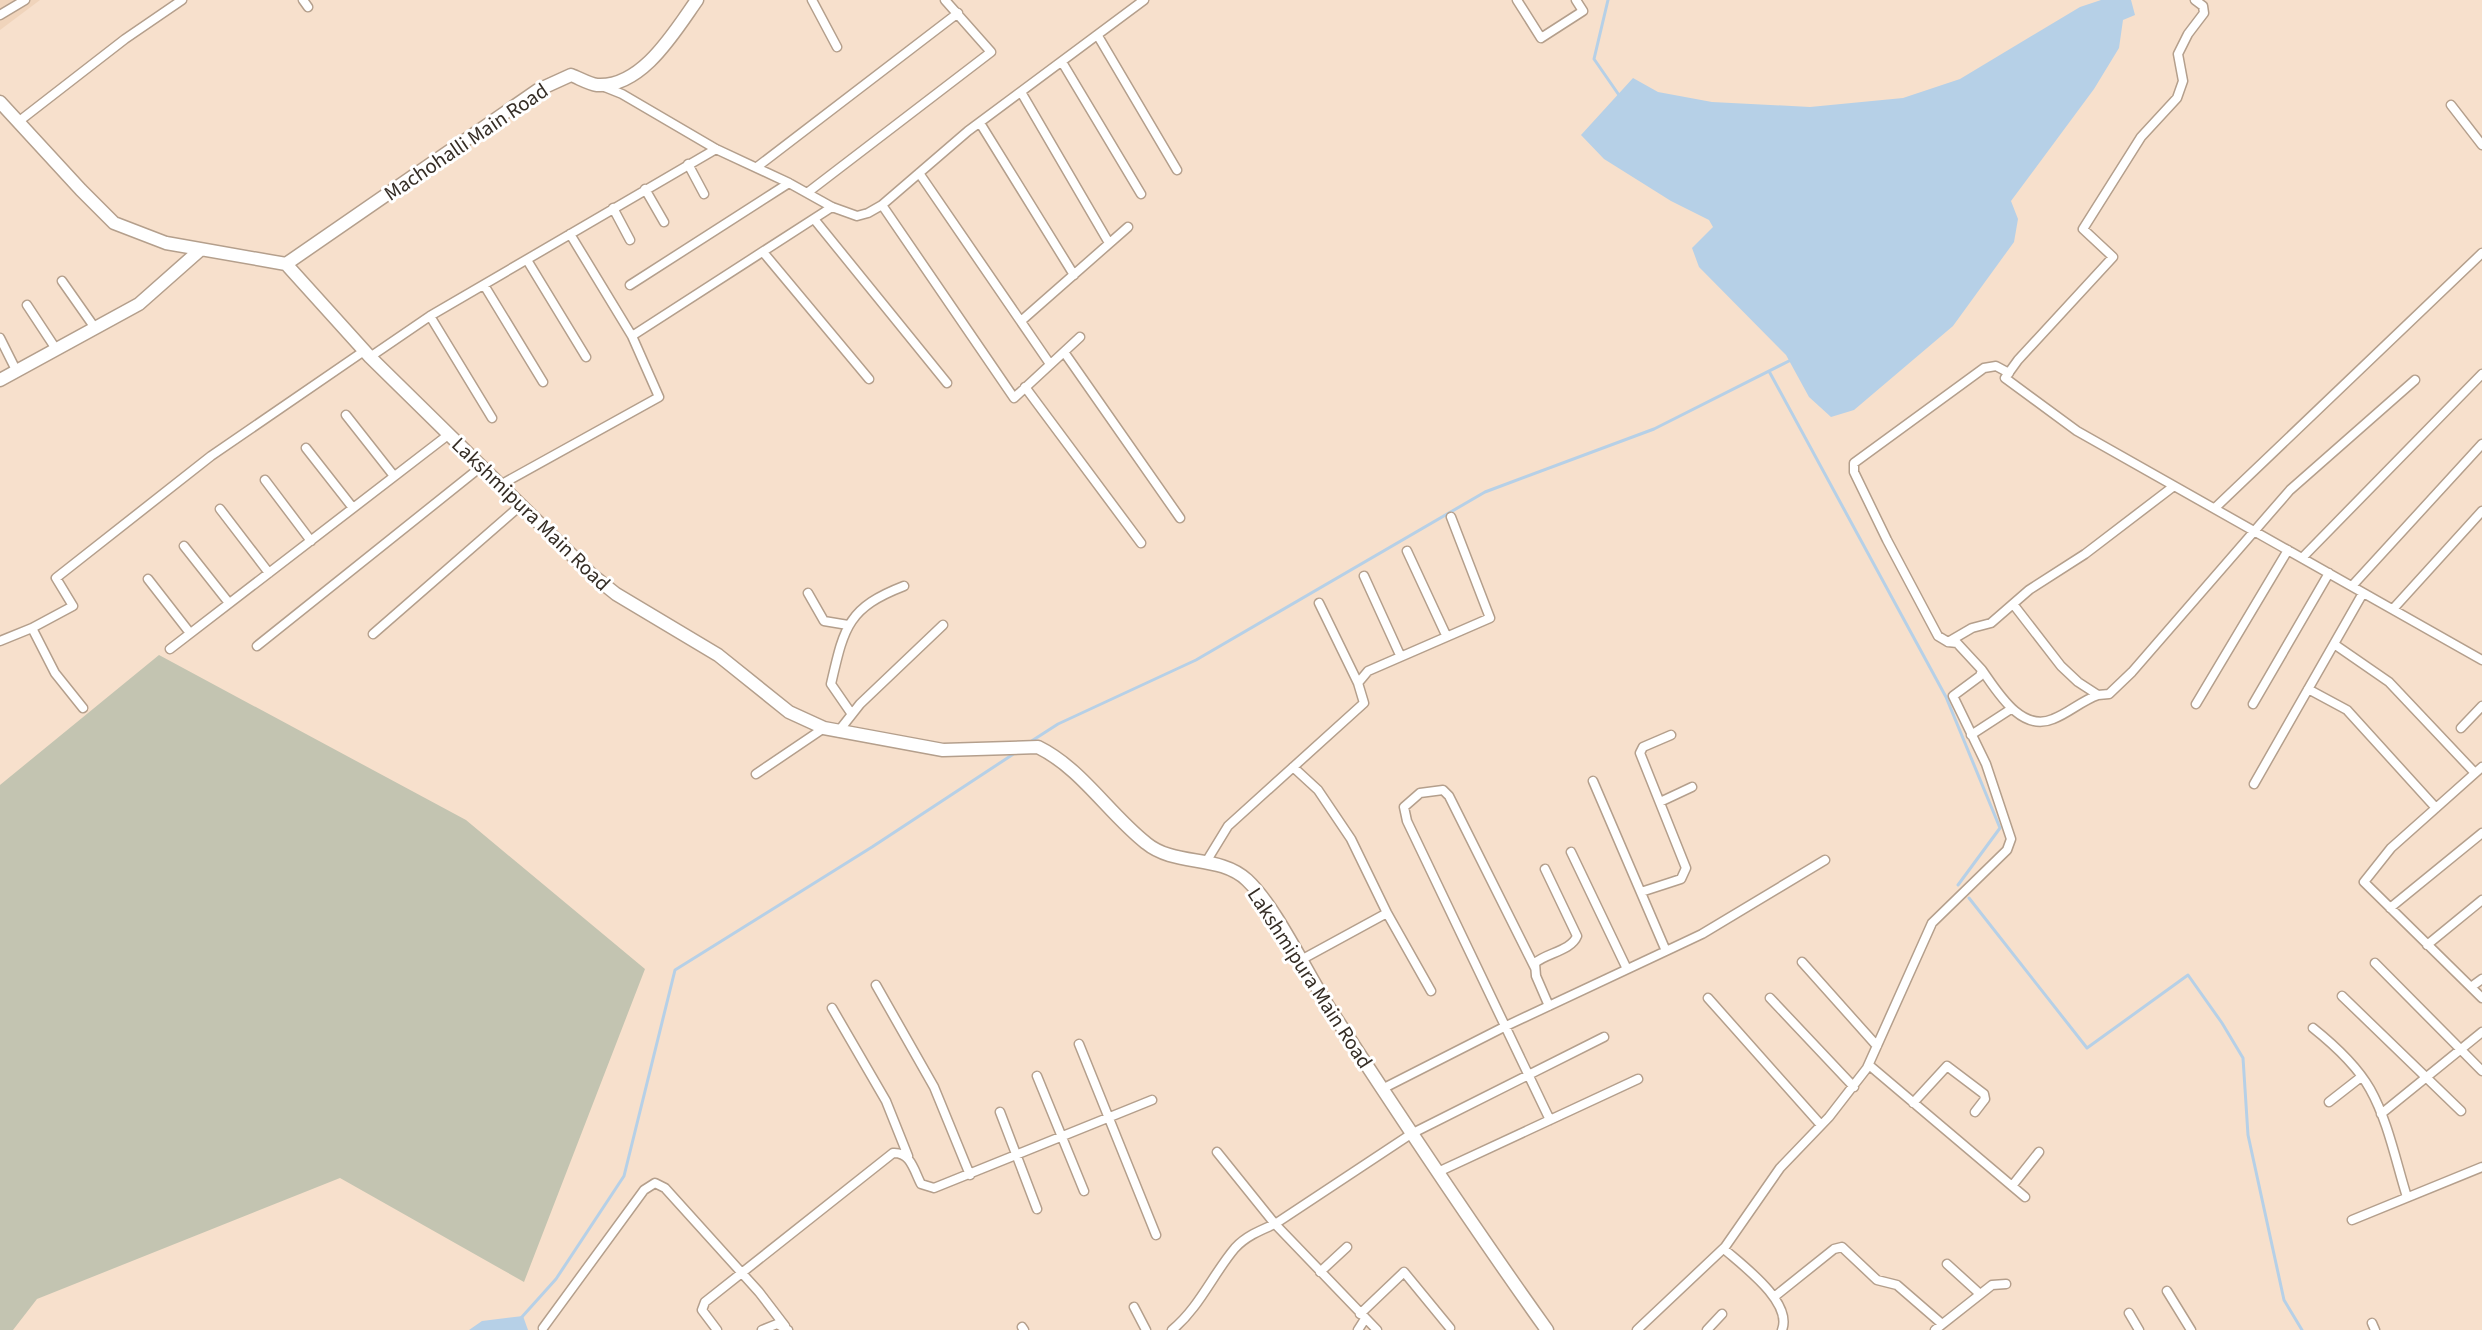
<svg xmlns="http://www.w3.org/2000/svg" width="2482" height="1330" viewBox="0 0 2482 1330" font-family="'Source Sans 3',sans-serif">
<style>
.built{fill:#f0d4bb}
.green{fill:#c3c4b1}
.water{fill:#b6d0e7}
.lines{fill:none;stroke-linecap:round;stroke-linejoin:round}
.stream{stroke:#b6d0e7;stroke-width:3}
.street-casing{stroke:#b49f8c;stroke-width:11}
.secondary-casing{stroke:#b49f8c;stroke-width:15}
.street{stroke:#fff;stroke-width:8}
.secondary{stroke:#fff;stroke-width:12}
.labels{text-anchor:middle;dominant-baseline:central;stroke-width:6;stroke-linejoin:round;paint-order:stroke}
.street-label{font-size:21px;fill:#352d25;stroke:#fff}
</style>
<rect width="100%" height="100%" fill="#f7e0cc"/>
<!-- built -->
<path class="built" d="M0,0H40L0,30Z"/>
<!-- green -->
<path class="green" d="M159,655L466,820L645,969L524,1282L340,1178L37,1299L13,1330H0V785Z"/>
<!-- water -->
<path class="water" d="M2101,0H2131L2135,15L2123,20L2119,48L2094,89L2011,201L2018,219L2014,242L1953,326L1854,410L1831,417L1809,397L1786,355L1699,267L1692,248L1713,227L1709,220L1671,201L1604,159L1581,135L1633,78L1658,92L1712,102L1810,107L1903,98L1960,79L2080,7Z
M523,1316L528,1330H469L482,1321Z"/>
<g class="lines">
<!-- stream -->
<path class="stream" d="M1608,0L1594,59L1621,98
M1770,373L1946,697L2000,828L1958,885
M1030,742L1058,724L1196,660L1485,492L1654,429L1791,360
M1969,898L2087,1048L2188,975L2222,1023L2243,1058L2248,1135L2284,1300L2302,1330
M521,1318L556,1279L624,1176L675,970L872,847L1015,753"/>
<defs>
<path id="street" d="M303,0L308,7
M812,0L837,47
M1517,0L1541,38L1583,11L1576,0
M2195,0L2203,6L2204,13L2188,34L2178,54L2183,81L2177,98L2141,137L2083,229L2113,257L2018,360L2005,378L2077,431L2482,660
M0,15L25,0
M1098,36L1177,170
M1062,62L1141,194
M602,86L622,94L716,149L789,183L832,207L857,216L868,213L882,205L968,131L1144,0
M1021,92L1109,243
M2451,105L2482,145
M18,122L125,39L182,0
M980,123L1074,275
M688,164L704,194
M757,167L958,13
M919,173L1050,364
M645,189L664,222
M807,193L991,52L945,0
M882,205L1014,398L1080,337
M613,208L630,240
M814,219L947,383
M763,252L869,379
M527,260L586,357
M62,281L95,328
M484,285L543,382
M630,285L789,183
M27,305L56,349
M430,316L492,418
M1021,321L1128,227
M632,336L832,207
M0,338L16,370
M1064,352L1180,518
M370,357L430,316L716,149
M1025,387L1141,543
M346,415L394,476
M306,448L353,508
M265,480L311,541
M502,484L659,397L632,336L570,234
M2215,508L2482,253
M220,509L269,573
M184,546L229,603
M1407,551L1446,635
M2302,558L2482,374
M1364,576L1400,655
M148,579L190,633
M2352,586L2482,444
M808,593L824,621L848,625
M1319,603L1358,683
M2013,604L2061,666L2078,682L2098,695L2109,694L2132,672L2290,490L2415,380
M2393,609L2482,511
M373,634L521,505
M0,641L32,628
M1948,642L1972,628L1991,623L2029,590L2085,554L2174,486
M2334,644L2389,682L2475,773
M257,646L482,466
M170,649L448,435
M1982,670C1997,691 2021,733 2053,719C2069,713 2081,701 2098,695
M2308,689L2347,710L2436,808
M2196,704L2288,550
M2253,704L2329,573
M83,708L55,673L32,628L73,606L56,578L211,456L364,351
M851,713L831,684C844,628 847,608 904,586
M2461,728L2482,706
M838,732L860,704L943,625
M1971,735L2011,709
M1293,767L1318,790L1351,839L1387,913L1431,991
M2482,767L2391,848L2364,882L2482,998
M756,774L824,728
M2254,784L2363,593
M1660,802L1692,787
M1571,852L1627,969
M1206,862L1228,826L1364,703L1358,683L1368,671L1490,618L1451,517
M1545,869L1577,936C1571,951 1546,953 1535,963L1536,976L1549,1006
M1641,892L1681,879L1686,868L1640,753L1643,747L1671,735
M2390,908L2482,833
M2427,945L2482,900
M1666,951L1702,934L1825,860
M1299,961L1387,913
M1802,962L1877,1046
M2375,963L2482,1071
M1535,968L1449,796L1443,790L1420,793L1404,807L1407,821L1550,1120
M876,985L934,1087L970,1175
M2471,987L2482,979
M2342,996L2461,1111
M1708,998L1821,1125
M1770,998L1854,1087
M832,1008L886,1101L908,1156
M2313,1028C2333,1044 2357,1066 2370,1089C2388,1121 2396,1162 2407,1197
M1079,1044L1156,1235
M1869,1065L2025,1197
M1037,1076L1084,1191
M1382,1089L1504,1027L1666,951L1593,781
M2329,1102L2361,1077
M1913,1103L1947,1066L1984,1094L1985,1099L1975,1112
M1000,1112L1037,1209
M2381,1114L2482,1032
M1217,1152L1275,1224L1377,1330
M1438,1172L1638,1079
M2012,1186L2039,1152
M2352,1220L2482,1167
M1724,1249C1742,1265 1793,1302 1782,1330
M1947,1264L1980,1294
M1320,1272L1347,1247
M2167,1291L2191,1330
M1774,1297L1834,1249L1842,1247L1877,1280L1897,1285L1942,1324
M1134,1307L1146,1330
M2129,1313L2139,1330
M1360,1314L1404,1272L1450,1328
M2372,1323L2375,1330
M1022,1327L1024,1330
M543,1328L644,1190L655,1183L665,1188L759,1292L785,1326
M717,1330L702,1310L705,1302L893,1153C911,1152 914,1171 921,1184L934,1188L1152,1100
M762,1330L777,1324L788,1330
M1172,1330C1199,1308 1213,1274 1235,1248C1246,1236 1261,1230 1275,1224L1411,1134L1604,1037
M1358,1330L1365,1319
M1637,1330L1725,1247L1780,1168L1829,1117L1867,1068L1932,923L2007,850L2011,839L1986,764L1953,696L1980,676L1982,670L1957,643L1948,642L1938,636L1887,540L1854,472V463L1984,368L1996,366L2009,373
M1707,1330L1722,1314
M1935,1330L1992,1285L2006,1284"/>
<path id="secondary" d="M0,102L81,190L114,223L166,243L286,264L370,357L591,574L616,594L718,655L789,712L824,728L943,750L1038,747C1081,768 1109,814 1146,843C1175,867 1219,854 1247,880C1276,907 1305,970 1328,1006C1399,1115 1471,1224 1547,1330
M286,264L538,90L571,75C579,78 589,84 597,85C642,88 675,31 697,0
M0,380L139,304L199,251"/>
</defs>
<!-- street casing -->
<use href="#street" class="street-casing"/>
<!-- secondary casing -->
<use href="#secondary" class="secondary-casing"/>
<!-- street -->
<use href="#street" class="street"/>
<!-- secondary -->
<use href="#secondary" class="secondary"/>
</g>
<g class="labels">
<!-- street labels -->
<g class="street-label">
<text transform="translate(466 142) rotate(-34)">Machohalli Main Road</text>
<text transform="translate(531 514) rotate(44)">Lakshmipura Main Road</text>
<text transform="translate(1310 978) rotate(57)">Lakshmipura Main Road</text>
</g>
</g>
</svg>
